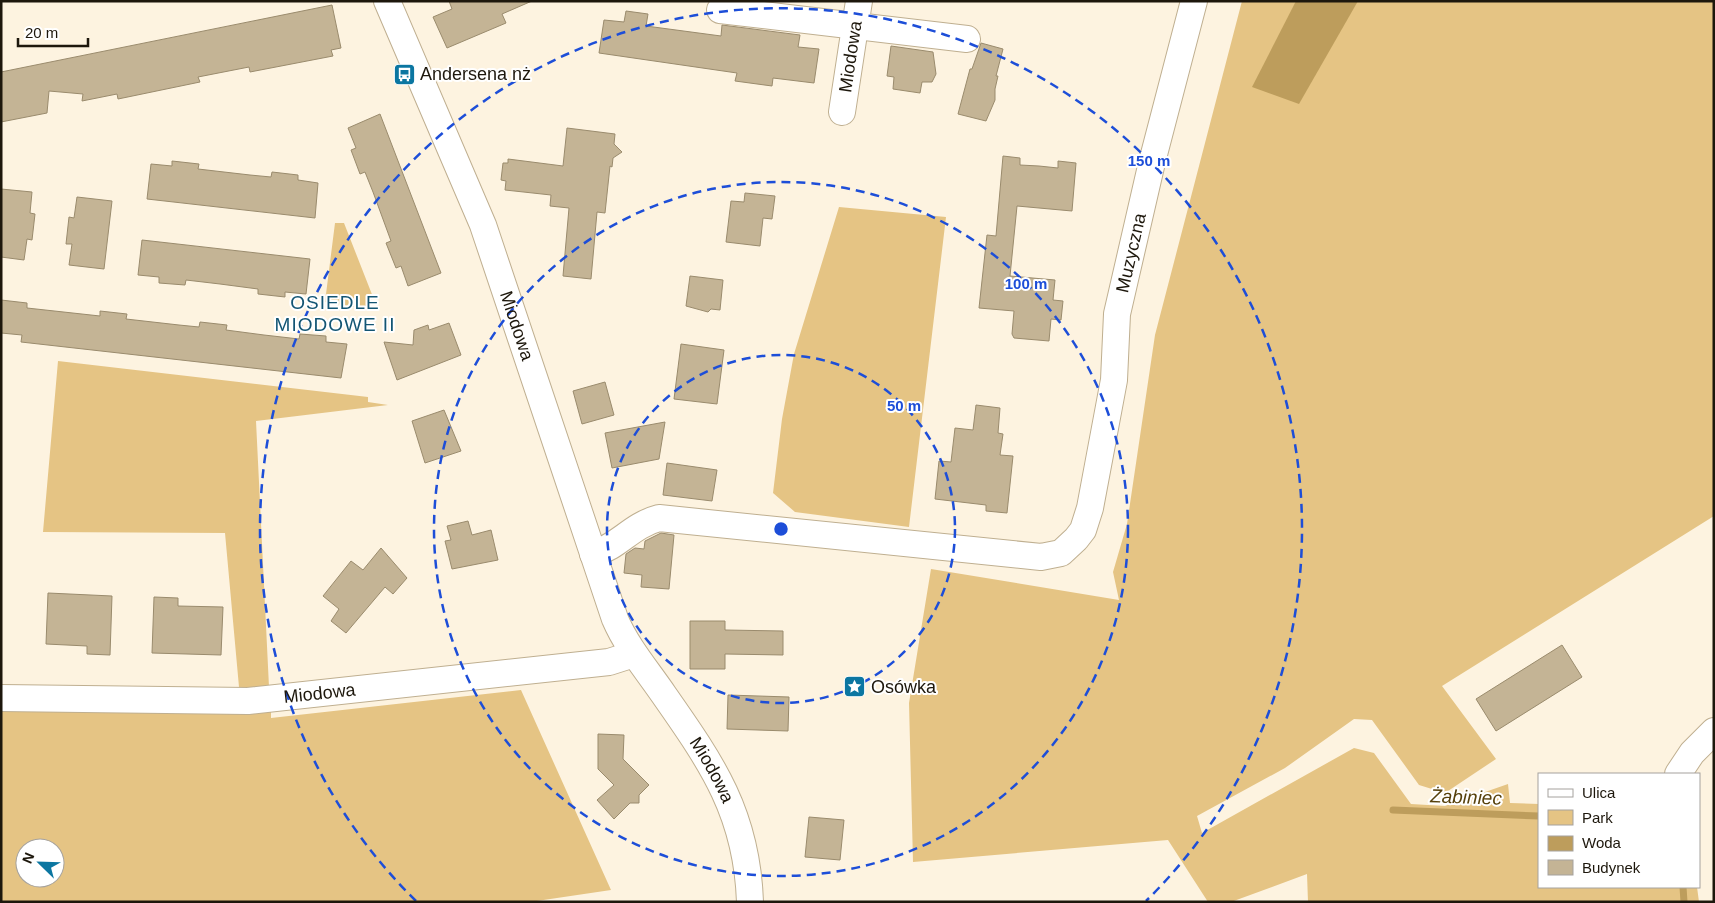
<svg xmlns="http://www.w3.org/2000/svg" width="1715" height="903" viewBox="0 0 1715 903" font-family="Arial,sans-serif">
<style>
.green{fill:#e5c484;fill-rule:evenodd}
.water{fill:#bd9d5c}
.lines{fill:none;stroke-linecap:round;stroke-linejoin:round}
.stream{stroke:#bd9d5c;stroke-width:7}
.building{fill:#c4b495;stroke:#9a8b6d}
.minor-casing{stroke:#bfaf90;stroke-width:28}
.minor{stroke:#fff;stroke-width:26}
.ring{fill:none;stroke:#1d4ed8;stroke-width:2.5;stroke-dasharray:9 6}
.labels{text-anchor:middle;dominant-baseline:central;stroke-width:4;stroke-linejoin:round;paint-order:stroke}
.street-label{font-size:18px;fill:#1d170c;stroke:#fff}
.poi-label{font-size:18px;fill:#1d170c;stroke:#fff;text-anchor:start}
.neighbourhood-label{font-size:19px;letter-spacing:1px;fill:#135573;stroke:#fff}
.water-label{font-size:19px;font-style:italic;fill:#57410c;stroke:#fff}
.centre{fill:#1d4ed8;stroke:#fff;stroke-width:2.5}
.ring-label{font-size:15px;text-anchor:middle;font-weight:bold;fill:#1d4ed8;stroke:#fff;stroke-width:4;stroke-linejoin:round;paint-order:stroke}
</style>
<rect width="100%" height="100%" fill="#fdf3e0"/>
<!-- green -->
<path class="green" d="M1242,1H1714V516L1442,686L1496,759L1445,793L1419,785L1372,720L1354,719L1285,768L1197,816L1202,833L1354,748L1374,753L1411,804L1445,806L1508,784L1510,803L1539,804V887H1697L1699,902H1308L1307,874L1231,902H1208L1168,840L913,862L909,703L931,569L1119,600L1113,572L1127,524L1155,335Z
M839,207L946,217L909,527L795,512L773,493L782,419L794,354Z
M335,223H344L373,297L365,309L325,302Z
M58,361L368,397V402L388,405L256,421L269,687H239L225,533L43,532Z
M521,690L611,890L530,902H1V709L184,713L271,712V718ZM25,848H55V878H25Z"/>
<!-- water -->
<path class="water" d="M1296,1H1358L1299,104L1252,87Z"/>
<g class="lines">
<!-- stream -->
<path class="stream" d="M1393,810L1539,816
M1683,887L1684,902"/>
</g>
<!-- building -->
<path class="building" d="M449,1H532L502,14L506,23L447,48L433,17L452,9Z
M332,5L341,48L331,50L333,56L250,72L249,67L198,77L200,82L118,99L117,94L82,101L83,94L49,91L47,113L1,122V72Z
M626,11L648,14L646,26L721,36L722,25L800,35L798,47L819,49L814,83L773,78L772,86L735,81L737,73L599,53L604,20L624,22Z
M981,43L1003,49L996,76H998L995,89V100L986,121L958,114L970,69H972Z
M891,46L933,52L936,74L932,82H922L920,93L893,89L894,77L887,76Z
M380,114L441,273L408,286L401,266L396,268L386,243L391,241L373,192L365,172L360,174L351,150L356,148L348,128Z
M567,128L615,134L614,144L622,152L613,158L612,167L610,166L605,213L597,212L591,279L563,276L569,208L550,206L551,195L505,190L506,181L501,180L503,163H508V159L563,166Z
M1003,156L1020,158V165L1039,166L1058,168V161L1076,163L1072,211L1017,206L1010,276L1055,280L1053,300L1063,301L1061,320L1051,319L1049,341L1014,338L1012,334L1014,311L979,308L987,235L996,236Z
M172,161L199,164L198,169L250,175L271,177L272,172L298,175V180L318,183L315,218L147,199L151,164L172,166Z
M1,189L32,192L30,213L35,214L32,240L27,239L24,260L1,257Z
M745,193L775,196L772,219L763,218L760,246L726,242L731,201L744,202Z
M77,197L112,201L104,269L69,265L72,244H66L69,217L74,218Z
M142,240L310,259L306,294L285,292V297L258,294V289L220,284L186,280L185,285L159,283V277L138,275Z
M690,276L723,280L720,310L711,309L708,312L686,306Z
M1,300L27,303V308L100,316V311L127,314L126,319L179,325L199,327L200,322L227,325L226,330L264,335L299,339L300,334L326,336V342L347,344L341,378L21,342L22,335L1,333Z
M449,323L461,355L397,380L384,342L413,345L414,330L428,325L429,330Z
M681,344L724,350L717,404L674,399Z
M605,382L614,415L582,424L573,391Z
M976,405L1000,408L998,433L1003,434L1000,455L1013,456L1007,513L986,511V505L935,499L939,461L951,462L955,428L973,430Z
M444,410L461,451L425,463L412,421Z
M665,422L659,459L612,468L605,433Z
M667,463L717,470L712,501L663,495Z
M468,521L472,535L491,530L498,560L452,569L445,541L451,540L447,526Z
M661,533L674,535L669,589L641,587L642,575L624,573L626,554L635,548L644,549L645,541Z
M381,548L407,578L393,594L385,587L346,633L331,621L339,609L323,596L351,561L363,570Z
M48,593L112,596L110,655L87,654V646L46,644Z
M154,597L178,598V606L223,607L221,655L152,653Z
M690,621H725V630L783,631V655L725,654V669H690Z
M1562,645L1582,677L1496,731L1476,699Z
M728,695L789,697L788,731L727,729Z
M598,734L624,735L623,759L649,785L639,795V803H630L614,819L597,800L614,785L598,769Z
M809,817L844,820L840,860L805,857Z"/>
<g class="lines">
<defs>
<g id="minor">
<path id="s1" d="M387,1L483,225L615,619C627,647 647,670 664,695C713,765 747,814 750,902"/>
<path d="M720,10L967,39"/>
<path id="s2" d="M842,112L859,1"/>
<path id="s3" d="M593,554C620,546 630,526 659,518L1041,557L1061,553L1076,539L1083,530L1090,508L1114,380L1117,314L1152,162L1194,1"/>
<path id="s4" d="M1,698L248,701L609,662L634,654"/>
<path d="M1678,774L1692,753L1714,731"/>
</g>
</defs>
<!-- minor casing -->
<use href="#minor" class="minor-casing"/>
<!-- minor -->
<use href="#minor" class="minor"/>
</g>
<!-- distance rings -->
<g class="ring">
<circle cx="781" cy="529" r="174"/>
<circle cx="781" cy="529" r="347"/>
<path d="M416 901A521 521 0 1 1 1146 901"/>
</g>
<!-- icons -->
<defs>
<symbol id="bus-square" viewBox="-11 -11 22 22"><rect x="-9" y="-9" width="18" height="18" rx="4" fill="#0b76a1" stroke="#fff"/><path d="M-5-6H5V4H4V6H2V4H-2V6H-4V4H-5ZM-3.5-4V0h7V-4ZM-3.5 1.2v1.5H-2V1.2ZM2 1.2v1.5H3.5V1.2Z" fill="#fff"/></symbol>
<symbol id="sight-square" viewBox="-11 -11 22 22"><rect x="-9" y="-9" width="18" height="18" rx="4" fill="#0b76a1" stroke="#fff"/><path d="M0-6L1.8-2.2L6-1.7L2.9 1.2L3.7 5.4L0 3.3L-3.7 5.4L-2.9 1.2L-6-1.7L-1.8-2.2Z" fill="#fff"/></symbol>
</defs>
<g fill-rule="evenodd">
<use href="#bus-square" x="392" y="62" width="25" height="25"/>
<use href="#sight-square" x="842" y="674" width="25" height="25"/>
</g>
<g class="labels">
<!-- street labels -->
<g class="street-label">
<text stroke="none"><textPath href="#s2" startOffset="56">Miodowa</textPath></text>
<text stroke="none"><textPath href="#s3" startOffset="794">Muzyczna</textPath></text>
<text stroke="none"><textPath href="#s1" startOffset="350">Miodowa</textPath></text>
<text stroke="none"><textPath href="#s4" startOffset="319">Miodowa</textPath></text>
<text stroke="none"><textPath href="#s1" startOffset="839">Miodowa</textPath></text>
</g>
<!-- poi labels -->
<g class="poi-label">
<text x="420" y="74">Andersena nż</text>
<text x="871" y="687">Osówka</text>
</g>
<!-- neighbourhood labels -->
<g class="neighbourhood-label">
<text x="335" y="302">OSIEDLE<tspan x="335" dy="22">MIODOWE II</tspan></text>
</g>
<!-- water labels -->
<g class="water-label">
<text transform="translate(1466 797) rotate(2)">Żabiniec</text>
</g>
</g>
<circle cx="781" cy="529" r="8" class="centre"/>
<g class="ring-label">
<text x="1149" y="166">150 m</text>
<text x="1026" y="289">100 m</text>
<text x="904" y="411">50 m</text>
</g>
<!-- border -->
<rect width="1715" height="903" fill="none" stroke="#1d170c" stroke-width="5"/>
<!-- legend -->
<rect x="1538" y="773" width="162" height="115" fill="#ffffff" stroke="#a5a29e"/>
<rect x="1548" y="789" width="25" height="8" fill="#ffffff" stroke="#a5a29e"/>
<text x="1582" y="798" font-size="15" fill="#1d170c">Ulica</text>
<rect x="1548" y="810" width="25" height="15" fill="#e5c484" stroke="#a5a29e"/>
<text x="1582" y="823" font-size="15" fill="#1d170c">Park</text>
<rect x="1548" y="836" width="25" height="15" fill="#bd9d5c" stroke="#a5a29e"/>
<text x="1582" y="848" font-size="15" fill="#1d170c">Woda</text>
<rect x="1548" y="860" width="25" height="15" fill="#c4b495" stroke="#a5a29e"/>
<text x="1582" y="873" font-size="15" fill="#1d170c">Budynek</text>
<!-- north arrow -->
<g transform="translate(40 863) rotate(293)"><circle r="24" fill="#ffffff" stroke="#a5a29e"/>
<path d="M0-4L9 19L0 12L-9 19Z" fill="#0b76a1"/>
<text y="-8" font-size="14" font-weight="bold" text-anchor="middle" fill="#1d170c">N</text>
</g>
<!-- scale -->
<path d="M18 38v8h70v-8" fill="none" stroke="#1d170c" stroke-width="2.5"/>
<text x="25" y="38" font-size="15" fill="#1d170c" stroke="#ffffff" stroke-width="4" paint-order="stroke">20 m</text>
</svg>
